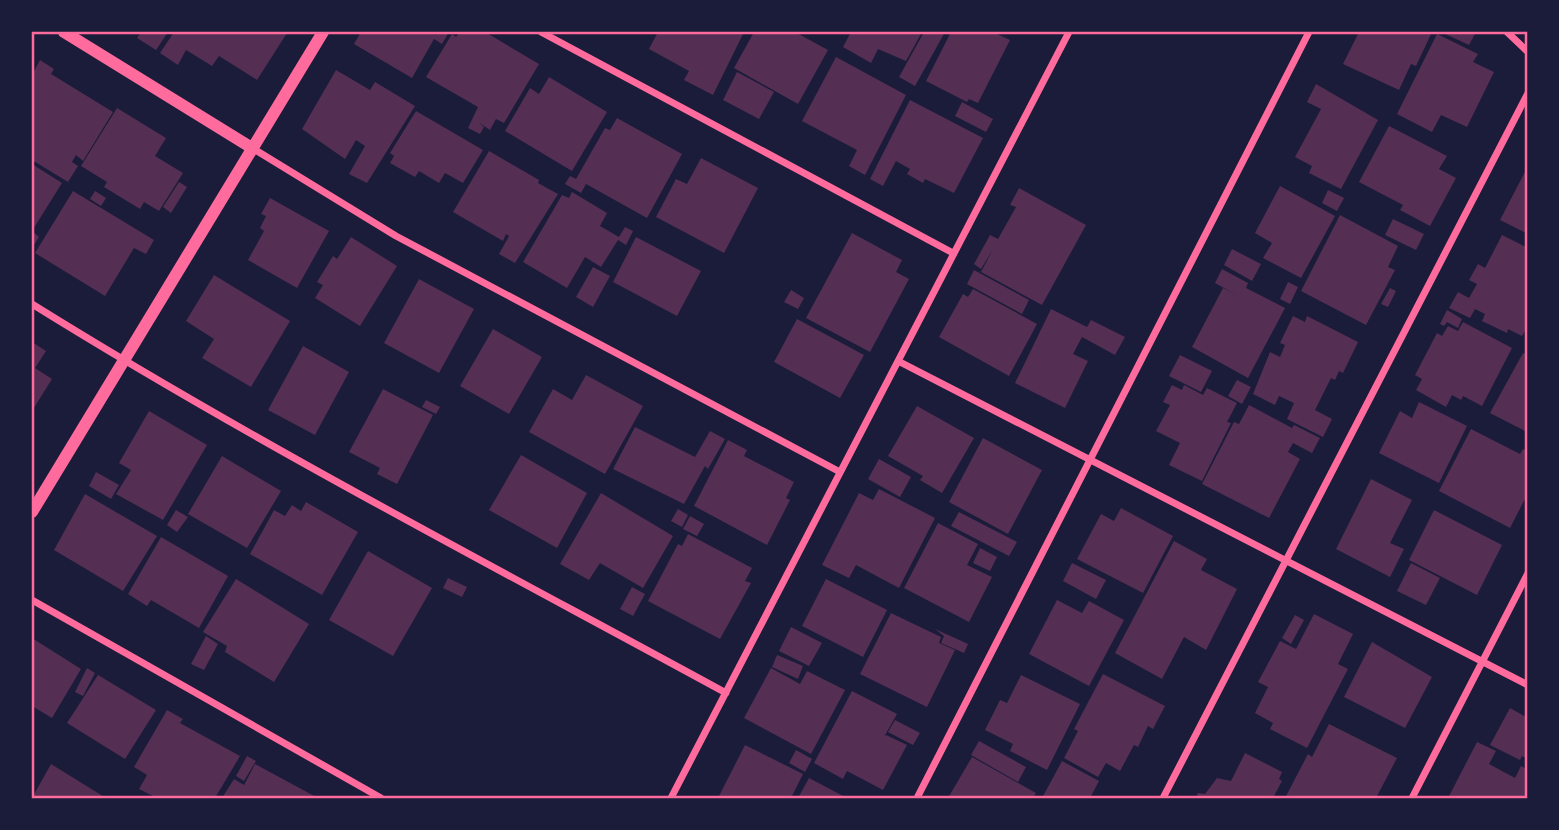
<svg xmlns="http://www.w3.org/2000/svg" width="1559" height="830" viewBox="0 0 1559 830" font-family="Lato,sans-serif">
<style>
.building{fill:#542f53}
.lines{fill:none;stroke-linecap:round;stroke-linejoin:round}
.minor{stroke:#ff6b9d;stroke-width:7}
.tertiary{stroke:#ff6b9d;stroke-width:12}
.neatline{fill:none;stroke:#ff6b9d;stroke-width:2.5}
</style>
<rect width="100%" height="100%" fill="#1b1b3a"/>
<!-- building -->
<path class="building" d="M141,32H168L156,50L137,38Z
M174,32H285L287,33L257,80L219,56L212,66L186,50L178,65L160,53Z
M361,32H449L442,44L434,39L412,78L354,44Z
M460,32H485L539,64L504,123L496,119L490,130L478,122L484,127L480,134L468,128L478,107L426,77L452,34L456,37Z
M658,32H744L713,95L684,80L689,71L649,49Z
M754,32H795L828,50L798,104L734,68Z
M851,32H922L906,61L878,49L871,63L843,47Z
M924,32H945L915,86L899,77Z
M951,32H993L1010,40L978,103L969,99L967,102L926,81Z
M1359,32H1432L1416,66L1411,64L1399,90L1343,64Z
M1441,32H1476L1469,45Z
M1437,34L1478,54L1473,62L1494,72L1467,127L1441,115L1432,132L1397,114Z
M836,57L906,95L865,175L849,166L857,150L802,121Z
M40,60L54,69L51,74L113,112L83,161L76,155L72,162L78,166L68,182L32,160V75Z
M336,70L370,90L375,82L415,106L367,183L349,174L365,146L356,140L345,159L302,129Z
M737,72L774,92L759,119L723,100Z
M549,77L607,112L572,171L505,131L530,88L539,94Z
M1316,84L1378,120L1341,189L1309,173L1312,166L1295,157L1321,109L1307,102Z
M910,100L983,138L954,193L925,179L923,183L907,174L910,169L896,161L883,186L870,179Z
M962,102L993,119L986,132L955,116Z
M117,108L166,138L155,156L183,173L159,211L144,202L140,209L104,187L107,182L81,166Z
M416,111L483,150L463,183L445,173L439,183L419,171L415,177L390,163L394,156L390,153Z
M617,118L682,154L647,218L586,184L581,193L565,184L570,176L576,179L605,128L610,130Z
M1389,126L1447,156L1439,169L1456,178L1430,226L1400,210L1403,205L1359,182Z
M489,151L539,180L538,183L558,194L515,263L499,254L509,236L506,234L503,241L453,212Z
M701,158L758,188L724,253L656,217L676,179L687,184Z
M32,164L62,183L32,231Z
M1528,166V234L1500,220Z
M179,182L187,187L171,213L163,207Z
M1280,186L1335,216L1301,278L1263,258L1272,243L1255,233Z
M1019,188L1086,225L1042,305L981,272L993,249L981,269L974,264L990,235L998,239L1016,207L1010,205Z
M1328,190L1344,198L1337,211L1322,203Z
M73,191L154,240L146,254L134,248L105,296L35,253Z
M95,191L106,198L101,206L90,199Z
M572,192L607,213L600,226L619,237L625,227L633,231L626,245L618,240L601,267L585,257L567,288L523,262L562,195L569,198Z
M270,198L329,231L297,288L248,260L264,231L260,228L266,216L261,214Z
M1340,215L1398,246L1388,267L1395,270L1366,325L1301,291Z
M1393,219L1424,234L1416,250L1385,235Z
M32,231L39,237L32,248Z
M852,233L902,260L896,272L909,279L870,352L806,318Z
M1502,235L1528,248V326L1522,336L1508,329L1507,333L1482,321L1485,314L1475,309L1470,318L1449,308L1458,292L1469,298L1477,284L1469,280L1478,264L1485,268Z
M351,237L397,266L360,326L315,298L323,285L317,282L333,256L337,259Z
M636,237L701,271L677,316L613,282Z
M1232,249L1261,264L1252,281L1224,265Z
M593,267L610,276L593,307L576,297Z
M1222,269L1248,283L1246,288L1285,308L1248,378L1192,347L1223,288L1238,296L1215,283Z
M974,270L1029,300L1022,314L967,284Z
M214,275L290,321L251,387L202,358L214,339L186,321Z
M419,279L474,309L439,373L384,343Z
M1288,282L1298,287L1290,304L1280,299Z
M1390,288L1396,291L1388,307L1381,304Z
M973,289L1037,324L1009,376L939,337L963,294L968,297Z
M791,290L804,298L798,309L784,302Z
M1051,309L1087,327L1091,320L1125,337L1115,355L1082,337L1073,354L1088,361L1065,408L1015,383Z
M1447,310L1462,319L1458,328L1447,322L1444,326L1440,324Z
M1293,316L1305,322L1307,316L1358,342L1343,373L1339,371L1335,380L1331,378L1315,410L1332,419L1323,437L1287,419L1294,403L1279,396L1275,405L1253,394L1270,352L1280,357L1285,345L1280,343Z
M797,319L864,355L840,398L774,362Z
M1463,322L1512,348L1482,406L1463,396L1461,400L1452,395L1446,407L1416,390L1422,379L1415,375L1437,333L1442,336L1448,326L1458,331Z
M493,329L542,357L509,414L460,386Z
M32,342L46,351L35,368L52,379L32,411Z
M303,346L349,372L315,435L268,410Z
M1523,353L1528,356V430L1525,431L1490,413Z
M1180,355L1212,371L1201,392L1169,376Z
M586,375L643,406L605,474L529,432L553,389L572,400Z
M1237,380L1251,387L1242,404L1228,396Z
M1172,385L1182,390L1184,385L1203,395L1207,388L1237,403L1227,422L1231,423L1202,481L1169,465L1180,443L1156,431L1170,405L1163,402Z
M383,389L433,415L397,484L377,474L380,468L349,452Z
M426,400L440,407L436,414L422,407Z
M1419,402L1467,426L1439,483L1379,453L1400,411L1412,418Z
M1249,405L1292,428L1288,435L1294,425L1320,438L1312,453L1293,443L1288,452L1300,459L1269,518L1202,484L1234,422L1239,424Z
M917,406L974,438L942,493L920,480L923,476L888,456Z
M149,411L207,445L163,520L116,494L131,470L119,463Z
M635,427L695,457L710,431L725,439L708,469L705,466L684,504L613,469Z
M1471,429L1520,454L1523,449L1528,451V493L1510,528L1439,491Z
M983,438L1042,470L1008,534L949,502Z
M728,440L747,450L744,456L794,482L786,498L790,500L767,545L694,506Z
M521,455L587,493L557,548L489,510Z
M222,456L281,491L247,548L188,514Z
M879,459L911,477L900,497L868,479Z
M96,472L119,485L111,499L89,486Z
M1371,479L1412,500L1390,543L1404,549L1390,577L1336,549Z
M879,489L935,518L899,588L856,565L849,578L822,565L859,493L873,500Z
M601,493L673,536L643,588L600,563L589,580L560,564Z
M85,494L157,536L123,591L54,550Z
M306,502L358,532L322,595L250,554L274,510L285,516L292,505L301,511Z
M1121,508L1173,536L1143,593L1077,559L1101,514L1114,521Z
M678,509L688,515L682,527L671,521Z
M176,510L188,517L177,532L167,525Z
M1434,510L1502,545L1477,595L1409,560Z
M959,512L1017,542L1009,556L951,526Z
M690,516L704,524L697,536L683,529Z
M938,523L978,544L967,565L992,577L969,622L904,588Z
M688,534L752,568L745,581L751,583L720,639L648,601L678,544L682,546Z
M161,537L228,576L199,628L151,600L147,606L128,594Z
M1174,541L1207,559L1201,570L1237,589L1206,650L1184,637L1162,679L1115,653Z
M980,548L997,557L990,571L973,563Z
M368,551L432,588L393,656L329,620Z
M1072,563L1106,580L1096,599L1063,581Z
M1411,563L1440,578L1426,605L1397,591Z
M448,578L467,587L462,597L443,588Z
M236,579L309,624L274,682L225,652L227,646L203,632Z
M826,579L887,610L863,657L802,626Z
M632,587L645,594L633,616L620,609Z
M1057,600L1082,613L1089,601L1124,620L1089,686L1029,654Z
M891,613L941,637L939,643L955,650L927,707L860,674Z
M1314,614L1353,634L1338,664L1348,669L1307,748L1270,729L1273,723L1255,713L1268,687L1258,682L1280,641L1296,649Z
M1295,615L1304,620L1291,644L1282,638Z
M791,627L822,643L809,666L779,651Z
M935,629L968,644L964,653L941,643L944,636Z
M206,636L218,644L204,670L191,664Z
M32,638L81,669L52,718L32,706Z
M1372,642L1432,677L1405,728L1344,697Z
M777,655L803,666L798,679L772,667Z
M87,668L95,673L83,696L75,692Z
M771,668L800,684L807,671L845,690L811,754L744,718Z
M1103,674L1165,706L1153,729L1148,726L1138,747L1134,745L1120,771L1106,763L1098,777L1064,758L1078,731L1074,729Z
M98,675L156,710L125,759L67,723Z
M1021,675L1080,704L1047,770L1010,751L1013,744L985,730L1000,700L1007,703Z
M852,691L897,714L884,737L886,735L907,745L883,790L847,771L843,779L814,763Z
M1510,708L1528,718V759L1522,756L1520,760L1490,745Z
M167,710L183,719L180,723L240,756L215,798H157L139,789L147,775L134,767Z
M895,720L920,733L913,745L888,732Z
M1329,724L1397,758L1376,798H1285L1308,754L1312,757Z
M979,741L1026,767L1018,782L971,755Z
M1477,742L1496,751L1489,764L1515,778L1521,766L1528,770V798H1448Z
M745,745L803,774L791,798H718Z
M796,750L812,759L805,772L789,763Z
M1245,753L1282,772L1279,779L1282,781L1273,798H1196L1198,793L1205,794L1217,778L1231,781Z
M247,756L256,761L244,781L236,776Z
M972,757L1036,793L1033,798H948Z
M1062,761L1099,781L1090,798H1042Z
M51,764L106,798H32Z
M255,764L318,798H222L234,779L244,785Z
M809,778L847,798H798Z"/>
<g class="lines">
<!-- minor -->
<path class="minor" d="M541,32L953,253
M1507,32L1528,52
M252,148L396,236L840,472
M32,304C257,444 493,566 726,693
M898,361L1528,685
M32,600L381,798
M671,798L1069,32
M917,798L1309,32
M1163,798L1528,93
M1412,798L1528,573"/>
<!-- tertiary -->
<path class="tertiary" d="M64,32L252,148
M32,512L323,32"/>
</g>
<!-- border -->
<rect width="1559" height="830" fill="none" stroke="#1b1b3a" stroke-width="66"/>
<rect x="33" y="33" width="1493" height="764" class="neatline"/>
</svg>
